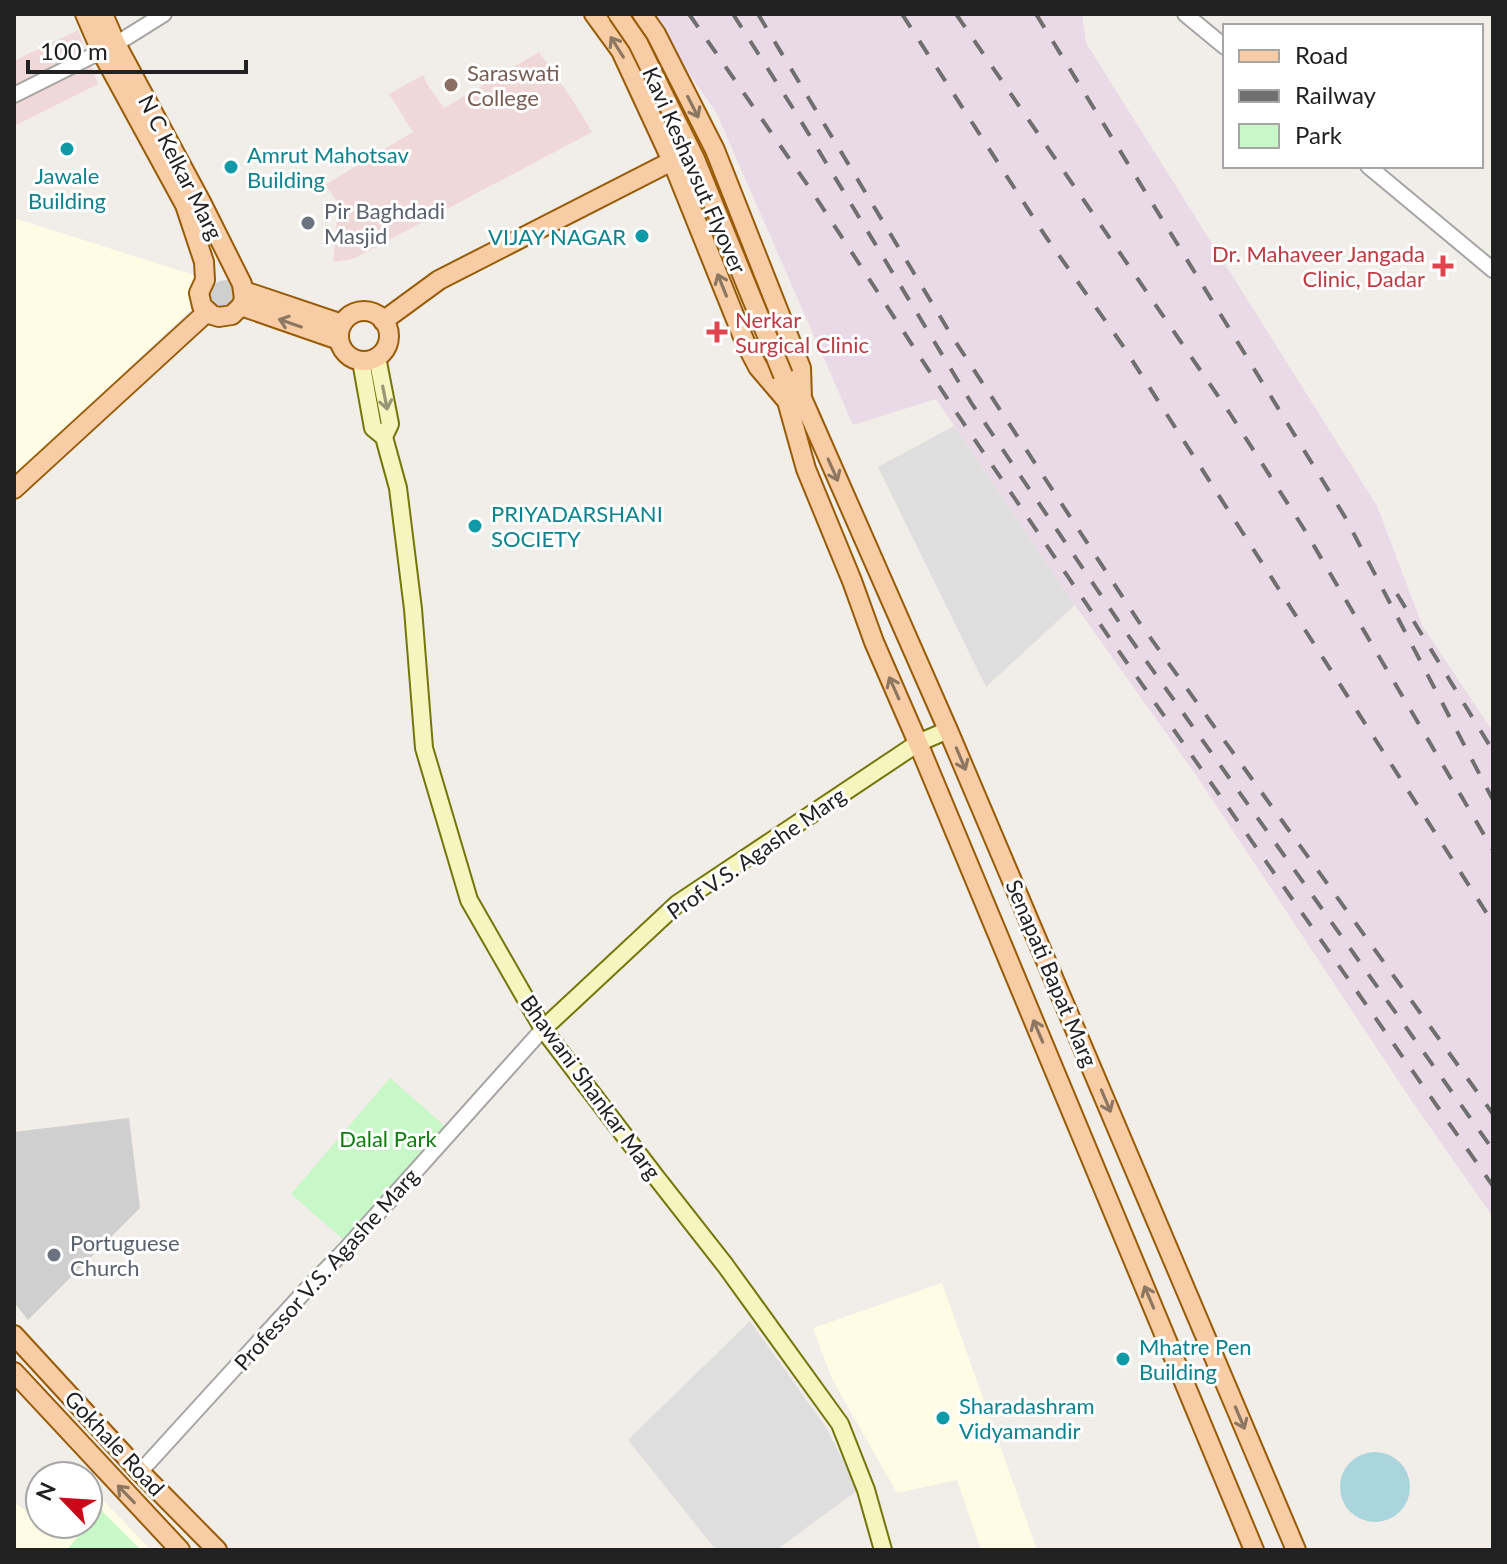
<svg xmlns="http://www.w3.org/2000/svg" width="1507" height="1564" viewBox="0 0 1507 1564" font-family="Lato,sans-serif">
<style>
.residential{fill:#dfdede}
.commercial{fill:#f0d8d9}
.industrial{fill:#eadae8}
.education{fill:#fefce4}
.religious{fill:#cfcfcf}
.park{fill:#c8f8c8}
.water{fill:#aad5dc}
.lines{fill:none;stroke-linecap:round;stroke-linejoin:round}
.tertiary-casing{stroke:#a5a5a5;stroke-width:18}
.secondary-casing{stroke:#747609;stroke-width:20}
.primary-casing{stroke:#985b06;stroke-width:22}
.tertiary{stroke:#fff;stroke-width:14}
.secondary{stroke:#f7f5bf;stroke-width:16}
.primary{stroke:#f8cda5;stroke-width:18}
.rail{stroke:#6f6f6f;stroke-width:4;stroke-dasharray:16 16;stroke-linecap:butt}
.primary-bridge-casing{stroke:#985b06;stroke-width:22;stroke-linecap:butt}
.primary-bridge{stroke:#f8cda5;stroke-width:18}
.oneway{stroke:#8c7763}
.oneway2{stroke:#979678}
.education-dot{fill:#8d6e63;stroke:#fff;stroke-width:3}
.culture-dot{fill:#0f9aa8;stroke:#fff;stroke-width:3}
.worship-dot{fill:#6b7280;stroke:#fff;stroke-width:3}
.health-dot{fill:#e0444e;stroke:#fff;stroke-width:3}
.labels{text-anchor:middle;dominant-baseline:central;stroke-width:6;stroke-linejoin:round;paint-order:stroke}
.education-label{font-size:22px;fill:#785e54;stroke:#fff;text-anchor:start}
.culture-label{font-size:22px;fill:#0d838f;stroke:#fff;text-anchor:start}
.street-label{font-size:22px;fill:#212121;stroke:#fff}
.worship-label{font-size:22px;fill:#5b616d;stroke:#fff;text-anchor:start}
.health-label{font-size:22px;fill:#be3a42;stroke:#fff;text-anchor:end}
.park-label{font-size:22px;fill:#117d10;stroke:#fff}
</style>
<rect width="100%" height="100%" fill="#f1ede8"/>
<!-- residential -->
<path class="residential" d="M954,426L1075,605L986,687L878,467Z
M750,1321L827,1429L858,1490L776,1550H716L628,1440Z"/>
<!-- commercial -->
<path class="commercial" d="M78,30L98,84L14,126V61Z
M539,52L572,99L592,132L353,259L333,262L337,217L342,208L325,185L413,132L389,94L423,75L427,84L444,108Z"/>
<!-- industrial -->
<path class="industrial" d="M647,14H1082L1086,43L1377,506L1422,625L1493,732V1217L1409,1097L1196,775L1075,605L936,399L853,425L716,112Z"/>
<!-- education -->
<path class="education" d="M14,218L197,276L191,309L16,475L14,473Z
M942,1283L1037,1550H981L957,1480L897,1493L832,1379L813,1328Z
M99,1496L151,1550H14V1502L33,1516L40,1509V1524H88V1507Z"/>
<!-- religious -->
<path class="religious" d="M227,280L233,283L236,294L226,307L221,310L211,307L209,295L212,286L220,281Z
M129,1118L140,1208L28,1320L14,1302V1132Z"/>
<!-- park -->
<path class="park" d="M390,1078L447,1128L345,1241L291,1194Z
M100,1509L141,1550H67Z"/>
<!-- water -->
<path class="water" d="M1340 1487a35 35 0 1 1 70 0a35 35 0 1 1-70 0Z"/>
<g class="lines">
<defs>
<path id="tertiary" d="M1185,14L1225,47
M14,95L116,44L164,14
M1368,166L1493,270
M140,1472L305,1291L345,1250L543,1029"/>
<path id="secondary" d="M377,357L390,424L384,437
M361,361L373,428L384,437L398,488L413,609L424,748L469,900L543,1029L656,1177L725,1265L840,1424L866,1490L883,1550
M543,1029L677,904L918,743L948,730"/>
<path id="primary" d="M85,14L101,51L185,205L204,262L205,280L199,293L202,306L212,315L219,317L232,315L241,306L244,299L242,284L201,202L116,44L103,14
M594,14L621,51L672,161L745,342L758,367L787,401
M642,14L656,34L715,150L801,368L802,398
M244,291L342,324
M241,306L339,340
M339 336a25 25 0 1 1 50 0a25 25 0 1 1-50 0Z
M383,321L439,280L672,161L682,158
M783,375L802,398L948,730L1296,1550
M783,377L787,401L806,469L852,581L874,642L918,743L1254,1550
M14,489L207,312
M14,1335L140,1472L217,1550
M14,1372L180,1550"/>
</defs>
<!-- tertiary casing -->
<use href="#tertiary" class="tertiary-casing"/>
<!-- secondary casing -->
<use href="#secondary" class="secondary-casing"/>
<!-- primary casing -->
<use href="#primary" class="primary-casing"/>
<!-- tertiary -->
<use href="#tertiary" class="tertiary"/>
<!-- secondary -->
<use href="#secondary" class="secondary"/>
<!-- primary -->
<use href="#primary" class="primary"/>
<!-- rail -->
<path class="rail" d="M689,14L811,190L958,415L1111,640L1493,1186
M733,14L796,113L972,404L1125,631L1493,1150
M758,14L953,338L1139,622L1493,1114
M902,14L1046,237L1121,343L1493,923
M956,14L1229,412L1304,529L1493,850
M1036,14L1345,517L1493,800
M1397,594L1493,751"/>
<defs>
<path id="primary-bridge" d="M618,14L638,43L695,159L783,375"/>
</defs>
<!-- primary-bridge casing -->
<use href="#primary-bridge" class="primary-bridge-casing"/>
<!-- primary-bridge -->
<use href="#primary-bridge" class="primary-bridge"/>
</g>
<!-- one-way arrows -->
<defs><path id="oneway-shaft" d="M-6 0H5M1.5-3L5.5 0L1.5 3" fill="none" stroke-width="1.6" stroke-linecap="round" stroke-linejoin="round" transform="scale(2)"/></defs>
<g class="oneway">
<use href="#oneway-shaft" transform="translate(617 47) rotate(-122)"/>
<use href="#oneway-shaft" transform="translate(693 107) rotate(63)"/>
<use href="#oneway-shaft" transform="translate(722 285) rotate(-112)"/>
<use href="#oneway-shaft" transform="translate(290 323) rotate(-161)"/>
<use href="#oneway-shaft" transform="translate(833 470) rotate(66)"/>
<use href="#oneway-shaft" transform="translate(894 688) rotate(-114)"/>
<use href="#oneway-shaft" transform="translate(961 759) rotate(67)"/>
<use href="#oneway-shaft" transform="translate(1038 1031) rotate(-113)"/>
<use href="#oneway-shaft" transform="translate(1106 1101) rotate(67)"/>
<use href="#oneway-shaft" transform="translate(1149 1297) rotate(-113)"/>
<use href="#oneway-shaft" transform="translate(1240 1418) rotate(67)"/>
<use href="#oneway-shaft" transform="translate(126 1494) rotate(-134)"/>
</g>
<use class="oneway2" href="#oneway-shaft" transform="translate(385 398) rotate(79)"/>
<!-- markers -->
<circle class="education-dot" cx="451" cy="85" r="8"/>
<g class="culture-dot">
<circle cx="67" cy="149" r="8"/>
<circle cx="231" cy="167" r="8"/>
<circle cx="642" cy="236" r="8"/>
<circle cx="475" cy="526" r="8"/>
<circle cx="1123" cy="1359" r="8"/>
<circle cx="943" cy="1418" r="8"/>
</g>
<g class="worship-dot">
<circle cx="308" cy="223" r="8"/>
<circle cx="54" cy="1255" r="8"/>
</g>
<g class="health-dot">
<path d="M1439 254h8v8h8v8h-8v8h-8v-8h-8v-8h8z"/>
<path d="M713 320h8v8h8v8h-8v8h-8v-8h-8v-8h8z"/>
</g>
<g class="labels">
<!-- education labels -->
<g class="education-label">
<text x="467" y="72">Saraswati<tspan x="467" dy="25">College</tspan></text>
</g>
<!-- culture labels -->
<g class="culture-label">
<text x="247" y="154">Amrut Mahotsav<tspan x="247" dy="25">Building</tspan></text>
<text x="67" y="175" text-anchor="middle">Jawale<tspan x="67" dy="25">Building</tspan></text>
<text x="626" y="236" text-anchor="end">VIJAY NAGAR</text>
<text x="491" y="513">PRIYADARSHANI<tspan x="491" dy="25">SOCIETY</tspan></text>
<text x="1139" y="1346">Mhatre Pen<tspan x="1139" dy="25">Building</tspan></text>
<text x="959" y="1405">Sharadashram<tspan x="959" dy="25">Vidyamandir</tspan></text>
</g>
<!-- street labels -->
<g class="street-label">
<text transform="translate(181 167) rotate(63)">N C Kelkar Marg</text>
<text transform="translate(695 170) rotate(66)">Kavi Keshavsut Flyover</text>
<text transform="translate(756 853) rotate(-35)">Prof V.S. Agashe Marg</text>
<text transform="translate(1052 973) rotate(67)">Senapati Bapat Marg</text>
<text transform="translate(591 1087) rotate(54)">Bhawani Shankar Marg</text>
<text transform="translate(326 1269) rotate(-48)">Professor V.S. Agashe Marg</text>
<text transform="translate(115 1443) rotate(47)">Gokhale Road</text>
</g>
<!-- worship labels -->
<g class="worship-label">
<text x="324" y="210">Pir Baghdadi<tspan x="324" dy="25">Masjid</tspan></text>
<text x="70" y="1242">Portuguese<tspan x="70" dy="25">Church</tspan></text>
</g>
<!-- health labels -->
<g class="health-label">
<text x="1425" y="253">Dr. Mahaveer Jangada<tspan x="1425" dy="25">Clinic, Dadar</tspan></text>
<text x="735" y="319" text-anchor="start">Nerkar<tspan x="735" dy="25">Surgical Clinic</tspan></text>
</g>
<!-- park labels -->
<g class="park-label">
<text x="388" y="1138">Dalal Park</text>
</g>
</g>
<!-- border -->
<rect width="1507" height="1564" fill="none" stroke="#212121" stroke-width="32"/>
<!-- legend -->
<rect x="1223" y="24" width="260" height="144" fill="#ffffff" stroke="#a6a6a6" stroke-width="2"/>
<rect x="1239" y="50" width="40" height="12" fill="#f8cda5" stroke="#a6a6a6" stroke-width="2"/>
<text x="1295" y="64" font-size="24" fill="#212121">Road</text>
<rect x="1239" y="90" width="40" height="12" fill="#6f6f6f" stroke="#a6a6a6" stroke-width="2"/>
<text x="1295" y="104" font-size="24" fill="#212121">Railway</text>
<rect x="1239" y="124" width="40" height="24" fill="#c8f8c8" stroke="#a6a6a6" stroke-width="2"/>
<text x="1295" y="144" font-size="24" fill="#212121">Park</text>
<!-- north arrow -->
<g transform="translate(64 1500) rotate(295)"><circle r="38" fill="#ffffff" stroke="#a6a6a6" stroke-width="2"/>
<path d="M0-6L14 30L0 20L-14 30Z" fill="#ca0819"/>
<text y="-12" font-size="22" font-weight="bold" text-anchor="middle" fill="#212121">N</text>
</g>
<!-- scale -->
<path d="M28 60v12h218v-12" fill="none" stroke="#212121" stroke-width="4"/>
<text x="40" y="60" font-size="24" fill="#212121" stroke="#ffffff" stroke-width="6" paint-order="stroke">100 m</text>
</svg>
